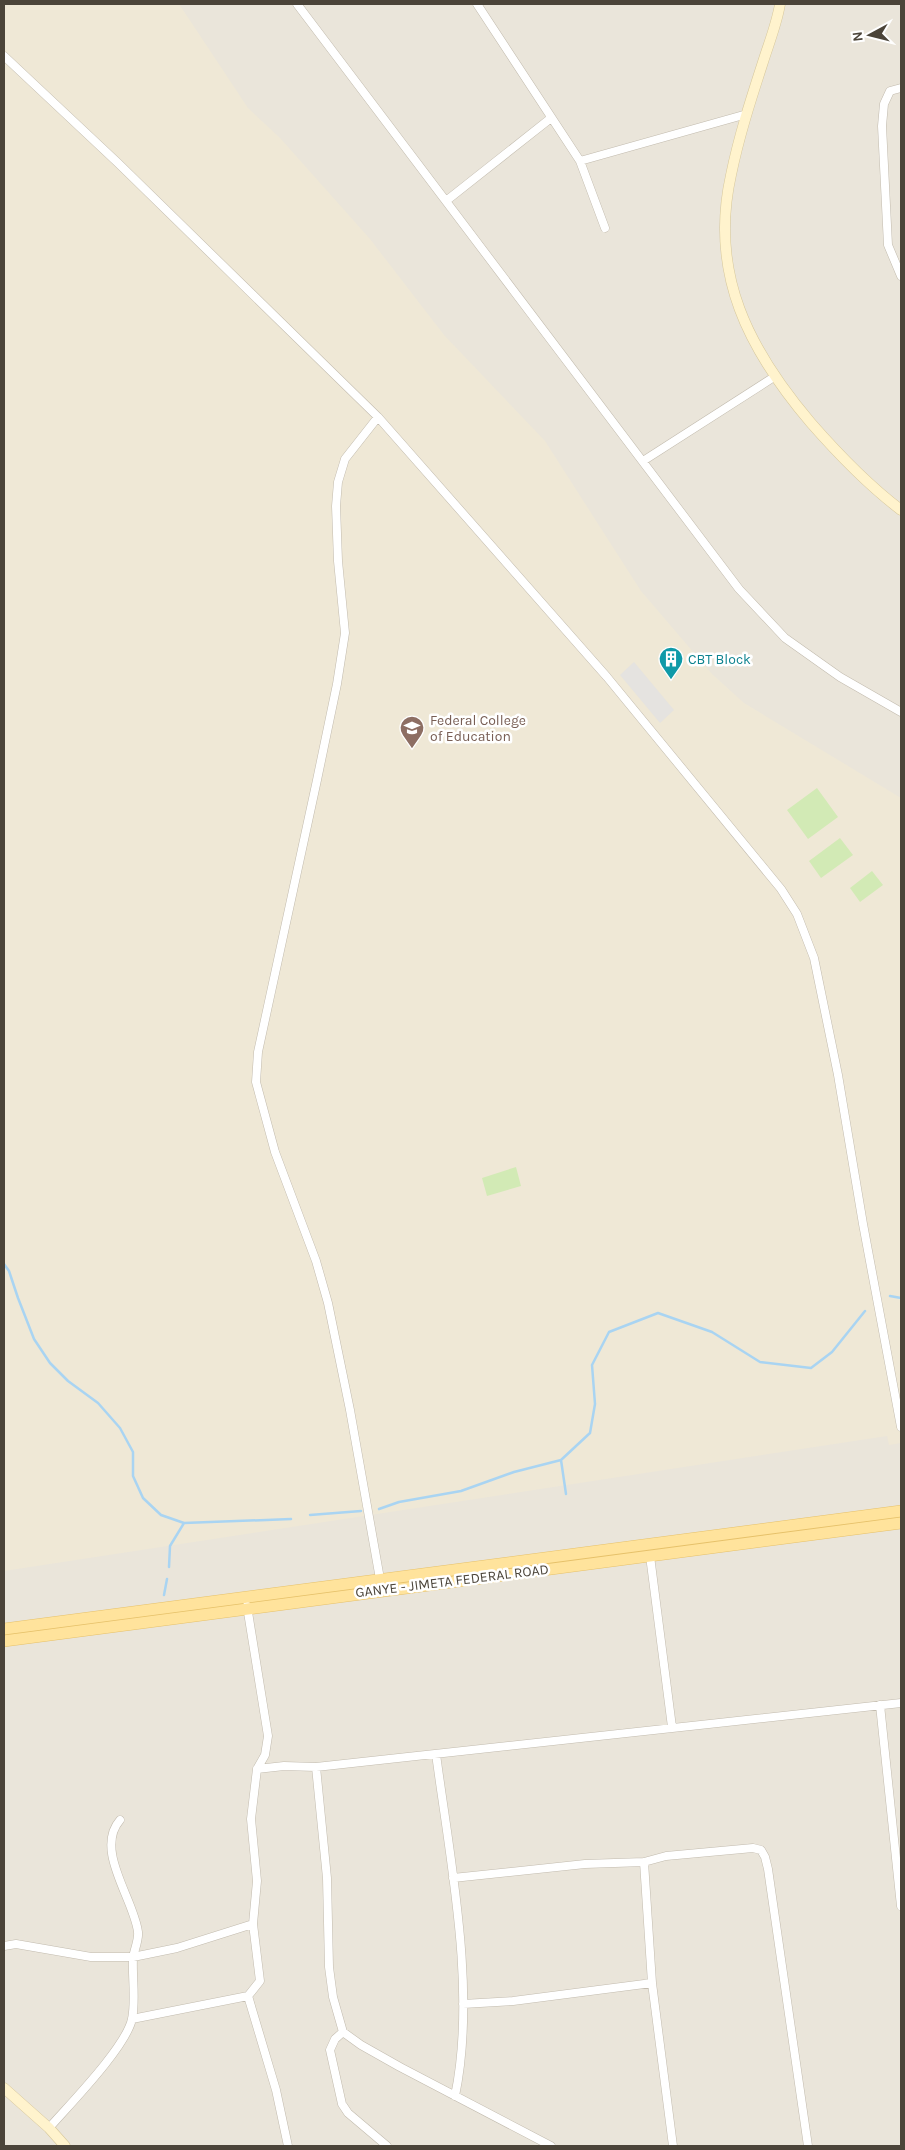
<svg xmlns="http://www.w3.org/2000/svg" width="905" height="2150" viewBox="0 0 905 2150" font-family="Karla,sans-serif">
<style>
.residential{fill:#eae5da}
.education{fill:#efe8d6}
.garden{fill:#d2eab5}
.parking{fill:#e5e3e0}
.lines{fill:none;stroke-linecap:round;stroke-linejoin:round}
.stream{stroke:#a9d4f2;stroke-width:2.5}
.street-casing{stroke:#c2bbae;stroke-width:9}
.secondary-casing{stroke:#d6c79b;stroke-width:11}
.primary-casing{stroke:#e6c16a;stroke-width:12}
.street{stroke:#fff;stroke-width:8}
.secondary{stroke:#fff3cd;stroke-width:10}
.primary{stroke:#ffe39c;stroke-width:11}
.labels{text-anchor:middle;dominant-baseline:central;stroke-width:5;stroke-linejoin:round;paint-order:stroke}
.culture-label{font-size:14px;fill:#0d838f;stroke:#fff;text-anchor:start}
.education-label{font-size:14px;fill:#785e54;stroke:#fff;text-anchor:start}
.street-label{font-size:14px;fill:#4b4439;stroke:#fff}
</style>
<rect width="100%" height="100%" fill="#f6f3ec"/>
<!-- residential -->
<path class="residential" d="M4,4H901V2146H4Z"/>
<!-- education -->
<path class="education" d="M4,4H179L248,108L280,138L370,239L444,335L545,441L641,591L712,674L744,703L901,798V1443L889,1445L887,1436L4,1571Z"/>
<!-- garden -->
<path class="garden" d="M817,788L838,817L808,839L787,810Z
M840,838L853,855L821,878L809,861Z
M872,871L883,885L860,902L850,888Z
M516,1167L521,1186L487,1196L482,1178Z"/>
<!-- parking -->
<path class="parking" d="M634,662L674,710L660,723L620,675Z"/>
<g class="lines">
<!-- stream -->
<path class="stream" d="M4,1264L9,1271L18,1298L34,1339L50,1363L68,1381L98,1403L120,1428L133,1452V1476L143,1498L161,1515L184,1523L291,1519
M890,1296L901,1298
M561,1460L566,1494
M379,1509L399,1502L461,1491L514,1472L561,1460L590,1433L595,1404L592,1365L609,1332L658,1313L712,1332L760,1362L811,1368L832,1352L865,1311
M310,1515L361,1511
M169,1567L170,1546L184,1523
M164,1595L167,1579"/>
<defs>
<path id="street" d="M297,4L739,589L785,638L840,677L901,712
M477,4L580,161L605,228
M4,56L118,163L378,417L607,677L781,889L797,914L814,958L838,1075L863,1224L901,1427
M901,88L890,91L884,104L882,126L888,245L901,276
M580,161L747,114
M446,201L551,118
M378,417L345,459L338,482L336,506L338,561L345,633L337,684L317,780L258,1052L256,1082L275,1152L316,1261L328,1303L350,1410L380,1579
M643,461L774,377
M650,1556L672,1727
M880,1705L901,1906
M436,1754C450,1860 477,1991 455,2096
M316,1767L327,1878L329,1967L333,1997L343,2032L361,2045L400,2067L551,2146
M257,1769L284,1766L316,1767L901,1703
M644,1862L652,1983L673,2146
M453,1878L585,1864L644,1862L666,1856L753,1848L761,1850L765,1857L768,1869L808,2146
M4,1946L16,1944L91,1957H133L177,1948L253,1924
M248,1996L276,2090L288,2146
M463,2004L513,2001L652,1983
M132,2019L248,1996L260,1981L253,1924L257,1881L251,1819L257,1769L265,1755L268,1736L247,1606
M343,2032L335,2039L330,2050L342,2104L348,2113L387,2146
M49,2128C70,2104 126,2047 132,2019C136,2000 132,1978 133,1958C134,1950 139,1940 138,1932C134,1899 94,1850 120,1820"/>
<path id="secondary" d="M780,4C777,23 769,43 763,62C751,99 739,136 731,175C709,274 749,350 811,423C839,455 868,485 901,510
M4,2088L49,2128L65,2146"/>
<path id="primary" d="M4,1629L901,1511
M4,1641L901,1523"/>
</defs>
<!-- street casing -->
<use href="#street" class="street-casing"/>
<!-- secondary casing -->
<use href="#secondary" class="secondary-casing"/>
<!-- primary casing -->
<use href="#primary" class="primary-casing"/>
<!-- street -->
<use href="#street" class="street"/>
<!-- secondary -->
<use href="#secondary" class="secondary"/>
<!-- primary -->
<use href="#primary" class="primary"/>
</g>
<!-- icons -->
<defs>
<symbol id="building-pin" viewBox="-11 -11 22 30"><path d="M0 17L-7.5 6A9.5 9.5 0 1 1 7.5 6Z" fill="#0f9aa8" stroke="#fff"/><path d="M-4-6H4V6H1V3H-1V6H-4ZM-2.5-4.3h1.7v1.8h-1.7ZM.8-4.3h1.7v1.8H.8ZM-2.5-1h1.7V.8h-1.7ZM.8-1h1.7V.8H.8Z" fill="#fff"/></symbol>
<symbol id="school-pin" viewBox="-11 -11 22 30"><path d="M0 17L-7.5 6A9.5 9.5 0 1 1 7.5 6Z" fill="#8d6e63" stroke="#fff"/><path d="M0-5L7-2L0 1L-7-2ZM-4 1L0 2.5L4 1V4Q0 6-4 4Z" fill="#fff"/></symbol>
</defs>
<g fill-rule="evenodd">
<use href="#building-pin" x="657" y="645" width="28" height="38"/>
<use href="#school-pin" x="398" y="714" width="28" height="38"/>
</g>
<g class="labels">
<!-- culture labels -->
<g class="culture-label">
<text x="688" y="659">CBT Block</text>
</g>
<!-- education labels -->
<g class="education-label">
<text x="430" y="720">Federal College<tspan x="430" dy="16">of Education</tspan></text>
</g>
<!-- street labels -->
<g class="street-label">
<text transform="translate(452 1581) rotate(-7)">GANYE - JIMETA FEDERAL ROAD</text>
</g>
</g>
<!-- border -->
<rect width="905" height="2150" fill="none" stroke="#4b4439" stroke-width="10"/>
<!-- north arrow -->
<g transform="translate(870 35) rotate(263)" stroke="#ffffff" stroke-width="4" paint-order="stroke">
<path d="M0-4L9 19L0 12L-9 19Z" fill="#4b4439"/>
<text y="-8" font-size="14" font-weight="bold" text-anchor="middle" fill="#4b4439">N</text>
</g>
</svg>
